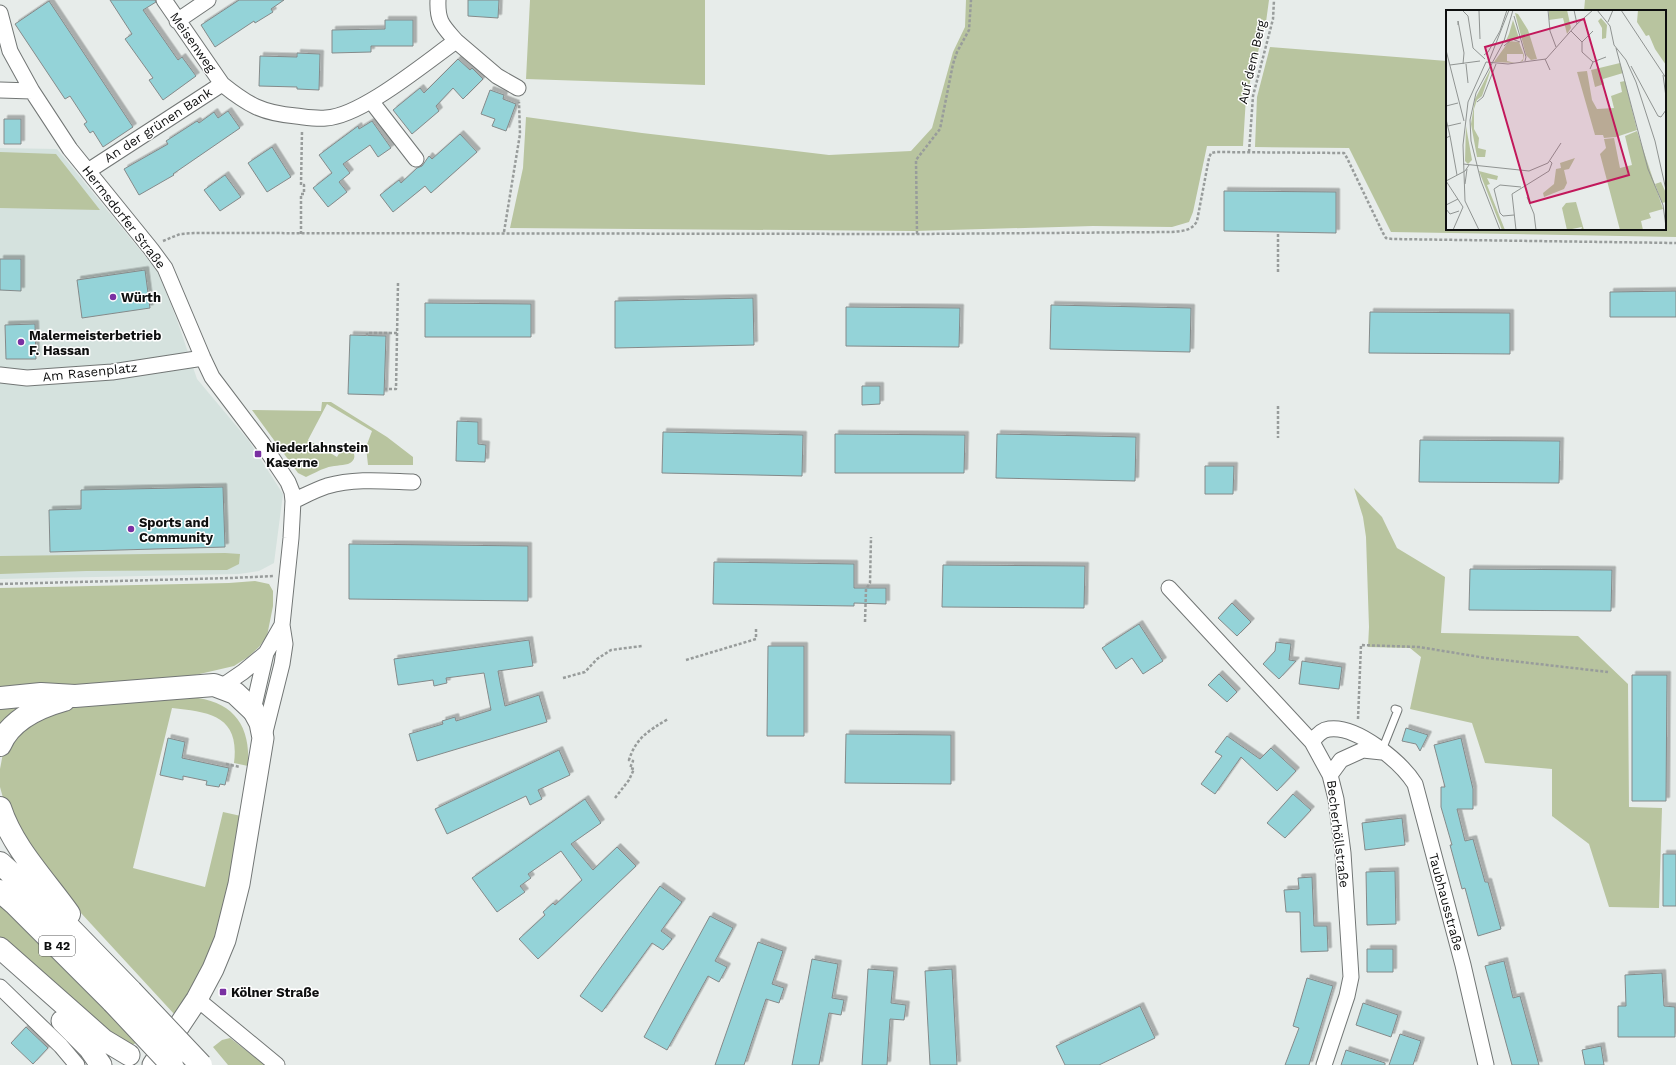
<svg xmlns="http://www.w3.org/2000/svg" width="1676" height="1065" viewBox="0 0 1676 1065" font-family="'Work Sans',sans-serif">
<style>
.built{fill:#d5e2de}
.green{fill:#b8c49f}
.building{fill:#94d3d8;stroke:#858a8a;filter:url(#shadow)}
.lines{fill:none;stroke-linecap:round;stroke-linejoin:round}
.lane-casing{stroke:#727675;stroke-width:9}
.street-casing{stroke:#727675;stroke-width:17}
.secondary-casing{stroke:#727675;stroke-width:23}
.highway-casing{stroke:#727675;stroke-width:24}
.path{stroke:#989c9b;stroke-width:2.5;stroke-dasharray:3 2;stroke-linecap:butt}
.lane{stroke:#fff;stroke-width:7}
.street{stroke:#fff;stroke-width:15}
.secondary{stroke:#fff;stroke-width:21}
.highway{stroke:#fff;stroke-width:22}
.highway-bridge-casing{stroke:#727675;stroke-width:24;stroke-linecap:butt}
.highway-bridge{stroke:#fff;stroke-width:22}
.poi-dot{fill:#7a30a2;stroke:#fff;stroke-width:1.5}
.labels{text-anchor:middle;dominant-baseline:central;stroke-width:3;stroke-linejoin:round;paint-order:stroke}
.shield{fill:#fff;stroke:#565757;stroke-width:1}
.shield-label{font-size:12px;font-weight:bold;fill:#0e0f0f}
.street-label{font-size:13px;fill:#0e0f0f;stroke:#fff}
.poi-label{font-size:13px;font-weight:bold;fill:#0e0f0f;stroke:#fff;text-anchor:start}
.inset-road{fill:none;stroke:#909492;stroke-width:1}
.view{fill:#c2185b;fill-opacity:0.15;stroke:#c2185b;stroke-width:2}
.inset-edge{fill:none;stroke:#0e0f0f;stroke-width:2}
</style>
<defs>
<filter id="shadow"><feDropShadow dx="3.5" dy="-3.5" stdDeviation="0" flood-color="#0004"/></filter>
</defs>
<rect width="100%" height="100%" fill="#e7ecea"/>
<!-- built -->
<path class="built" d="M0,148L57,149L158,272L177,320L197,379L249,441L283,494L274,563L259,571L239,574L0,579Z"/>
<!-- green -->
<path class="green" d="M530,0H705V85L526,79Z
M966,0H1269L1266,22L1246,97L1243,146H1207L1193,212L1189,222L1172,227L1093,226L914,231L510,228L523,168L526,117L642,133L829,155L911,151L932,128L953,52L965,27Z
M1585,0H1676V237L1391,232L1349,148L1255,147L1257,97L1270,47L1447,61V229H1665V11H1584Z
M0,152L56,154L100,210L0,208Z
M322,402H331L387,437L413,457V465H368L366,447L372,431L327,404L308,440L337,457L344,445C353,447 360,459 348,464C341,466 333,465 326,468C319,470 313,474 306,477L298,473L252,410L321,411Z
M1354,488L1382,517L1397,548L1445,577L1441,633L1578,636L1628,684L1629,807L1662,808L1659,908L1609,907L1589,844L1552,816V769L1485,763L1472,723L1410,709L1421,657L1410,648L1368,647L1369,627L1366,537L1363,517Z
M225,553L240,554L239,564L227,570L86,571L0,574V556Z
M255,581L269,584L273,591V606L267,636L259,647L248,657L234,666L191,676L0,693V588L229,583Z
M191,697C233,701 251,725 248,766L234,763C240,716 210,712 172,708L133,868L205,887L223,812L241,816L230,880L214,944L199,978L175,1015L57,887L5,805L0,787V769L3,753L19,730L59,709Z
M24,703L0,734V705Z
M0,904L138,1042L132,1045L121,1043L0,944Z
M230,1038L265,1065H228L213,1047L222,1040Z"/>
<!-- building -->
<path class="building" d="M110,0H155L156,2L143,10L178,60L182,57L196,76L163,100L149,80L153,78L125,39L132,34Z
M239,0H284L271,9L273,12L255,23L254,21L215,47L201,25Z
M468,0H499L498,18L468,16Z
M49,1L133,127L103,147L93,131L90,133L84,124L87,122L70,96L65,99L15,24Z
M385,20H413V46H371V52L332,53V30L385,29Z
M297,53L320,54L319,90L297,89V87L259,86L260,56L297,57Z
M458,59L470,70L472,68L483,79L463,99L453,88L436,106L439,111L412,134L393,110L420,88L424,93Z
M490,90L504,95L503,99L516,104L506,131L492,126L495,119L481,114Z
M228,111L240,128L173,174L174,175L139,195L124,169L168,144L166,141L197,121L199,123L214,112L218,118Z
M4,119H21V144H4Z
M372,121L391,148L378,157L370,145L343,164L350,173L339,182L347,192L328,207L313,188L332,173L319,155L358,126L359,129Z
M460,134L477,152L431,193L425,186L393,212L380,195L399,180L401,183L417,168L422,166L429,156L432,159Z
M272,147L291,177L267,192L248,163Z
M225,175L241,197L220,211L204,190Z
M1224,191L1336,192V233L1224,231Z
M0,259H21V291L0,290Z
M145,270L150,308L82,318L77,280Z
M1676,291V317H1610V292Z
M753,298L754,345L615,348V301Z
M425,303L531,304V337H425Z
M1051,305L1191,308L1190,352L1050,349Z
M846,307L960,308L959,347L846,346Z
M1370,312L1510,313V354L1369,353Z
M35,324L36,359H6L5,325Z
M350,335L386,336L384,395L348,394Z
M862,386H880V404L862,405Z
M457,421L478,422V444L486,445L485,462L456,461Z
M663,432L803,435L802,476L662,473Z
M835,434L965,435L964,473H835Z
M997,434L1136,437L1135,481L996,478Z
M1420,440L1560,441L1559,483L1419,482Z
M1205,466H1234L1233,494H1205Z
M223,487L225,547L50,552L49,510L81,509V490Z
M349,544L528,546V601L349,599Z
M714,562L854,564V588H886V604L854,603V606L713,604Z
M943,565L1085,566L1084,608L942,607Z
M1470,569L1612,570L1611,611L1469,610Z
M1232,603L1251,622L1237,636L1218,618Z
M1139,624L1163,661L1143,674L1132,658L1116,669L1102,648Z
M529,640L533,666L498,671L500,682L505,706L539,695L547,722L417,761L409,734L443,724L442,721L455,717L456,721L491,710L484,673L446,678L447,683L434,686L433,680L398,685L394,659Z
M1276,642L1291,644L1289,660L1296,661L1279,679L1263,664L1275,651Z
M768,646H804V736H767Z
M1302,661L1342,667L1339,689L1299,684Z
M1219,674L1237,692L1227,702L1208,685Z
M1632,675H1667L1666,801H1632Z
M1406,728L1428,735L1420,751L1416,744L1402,741Z
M846,734L951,735V784L845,783Z
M1227,736L1260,759L1271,748L1296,771L1277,791L1241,757L1215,794L1201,784L1222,756L1215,752Z
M168,738L185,742L182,758L229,768L225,785L220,784L219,787L206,785L207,781L183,776V780L160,775Z
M1461,738L1473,789V809H1457L1465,841L1473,839L1485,882H1488L1501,929L1478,936L1465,888L1462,889L1450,845H1452L1441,807V787H1445L1434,745Z
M559,750L570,775L538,790L542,799L530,805L526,796L447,834L435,809Z
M1293,794L1311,810L1285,838L1267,823Z
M585,799L601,823L571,844L593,870L617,847L636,866L538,959L519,939L545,915L543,912L553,903L555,905L582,880L561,851L528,874L531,878L520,886L525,892L497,912L472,878Z
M1402,818L1405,845L1365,850L1362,823Z
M1663,854H1676V906H1663Z
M1395,871L1396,924L1367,925L1366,872Z
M1312,877L1314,926H1327L1328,951L1301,952L1300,912H1286L1284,890L1299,889L1298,878Z
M660,886L682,902L661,931L672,939L663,950L652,943L602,1012L580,996Z
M710,916L733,928L715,961L727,967L719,982L708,976L667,1050L644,1037Z
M758,942L783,951L772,984L784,988L779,1003L766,999L744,1065H715Z
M1367,949H1393V972H1367Z
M812,959L838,964L832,998L844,1000L841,1015L829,1013L819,1065H792Z
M1504,961L1513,998L1520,996L1539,1065H1512L1485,966Z
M868,969L894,971L891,1003L906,1005L904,1020L890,1019L887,1065H862Z
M952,969L957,1065H930L925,971Z
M1662,973L1664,1006L1675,1007V1037H1618V1006H1626L1625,975Z
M1307,978L1333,986L1309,1065H1285L1299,1028L1293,1026Z
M1363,1003L1398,1015L1391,1037L1356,1025Z
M1140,1006L1155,1038L1099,1065H1065L1056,1046Z
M26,1027L48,1048L33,1064L11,1043Z
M1400,1034L1421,1041L1413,1065H1389Z
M1601,1046L1604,1065H1585L1582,1050Z
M1346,1050L1385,1063V1065H1341Z"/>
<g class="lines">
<defs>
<path id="lane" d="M1382,750L1398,710L1395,709"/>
<path id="street" d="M164,0L222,84
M438,0C437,22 443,26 456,41
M0,13L10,51L32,91L70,149L151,249L165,268L203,358L212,377L262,443L288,482L292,492L293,501L291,538L282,625L285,644L282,664L264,736
M177,21L208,0
M0,90L32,91
M371,101L416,159
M88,171L222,84C248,105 262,113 296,116C305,117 316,119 326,118C362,116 426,62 456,41L497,76L518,88
M0,375L27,378L112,372L203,358
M293,501C304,496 315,490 327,486C355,478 384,481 413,482
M1169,588L1312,742L1330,775L1336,799L1343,853L1351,977L1347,996L1324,1065
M221,687L243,672L266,653L282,625
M253,710L266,653
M1312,742C1316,736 1321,730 1329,729C1357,725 1401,762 1415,784L1463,965L1486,1065
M1330,775L1341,760L1363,750L1382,752
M0,987L61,1046L77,1065
M197,999L277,1065"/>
<path id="secondary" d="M0,948L104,1040L129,1055
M62,1021L89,1048L101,1065
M153,1065L197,999L213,969L225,940L239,884L263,738L260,723L253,710"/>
<path id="highway" d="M0,698L41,694L75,696L214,685L235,693L253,710
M0,745C11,719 39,707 64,700
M0,808C13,848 45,880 69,914
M0,863L57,915L131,991
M0,891L15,904L113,1002"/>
</defs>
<!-- lane casing -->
<use href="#lane" class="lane-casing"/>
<!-- street casing -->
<use href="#street" class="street-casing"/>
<!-- secondary casing -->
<use href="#secondary" class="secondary-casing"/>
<!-- highway casing -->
<use href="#highway" class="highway-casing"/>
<!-- path -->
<path class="path" d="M1249,152L1253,96L1273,19L1274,0
M504,232L520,134L519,102
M301,234V194H304V185H301L302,131
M917,234L916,160L940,129L953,64L957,52L969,30L971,0
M163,241L180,234L194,233L917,234L1172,232C1182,231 1192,231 1197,221L1209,158L1211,153L1216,152L1344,153L1347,158L1383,233L1386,238L1392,239L1676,243
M1278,272V232
M367,336V333H397
M384,389H396L398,283
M1278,406V438
M0,584L232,578L273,576
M865,622L866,589L870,583L871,537
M686,660L756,639V629
M563,678L585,672L597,659L611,650L642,646
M1358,719L1361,645L1419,647L1486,658L1608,672
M226,764L240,767
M615,798L629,780L634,769L630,768L633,761L629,760C636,738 648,731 668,719"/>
<!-- lane -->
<use href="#lane" class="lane"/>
<!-- street -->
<use href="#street" class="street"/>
<!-- secondary -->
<use href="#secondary" class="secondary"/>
<!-- highway -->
<use href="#highway" class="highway"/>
<defs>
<path id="highway-bridge" d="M131,991L201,1065
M113,1002L172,1065"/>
</defs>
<!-- highway-bridge casing -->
<use href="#highway-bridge" class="highway-bridge-casing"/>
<!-- highway-bridge -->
<use href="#highway-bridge" class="highway-bridge"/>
</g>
<!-- markers -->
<g class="poi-dot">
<circle cx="113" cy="297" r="4"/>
<circle cx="21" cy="342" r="4"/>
<rect x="254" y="450" width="8" height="8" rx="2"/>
<circle cx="131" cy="529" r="4"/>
<rect x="219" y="988" width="8" height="8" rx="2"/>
</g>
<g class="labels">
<!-- shield labels -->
<rect class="shield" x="39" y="936" width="36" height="20" rx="3"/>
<g class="shield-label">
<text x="57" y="946">B 42</text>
</g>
<!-- street labels -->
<g class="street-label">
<text transform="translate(193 42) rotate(55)">Meisenweg</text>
<text transform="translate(1252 62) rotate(-77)">Auf dem Berg</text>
<text transform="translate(158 125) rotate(-33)">An der grünen Bank</text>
<text transform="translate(124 217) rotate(52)">Hermsdorfer Straße</text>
<text transform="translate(90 372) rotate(-6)">Am Rasenplatz</text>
<text transform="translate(1338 834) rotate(83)">Becherhöllstraße</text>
<text transform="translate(1446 902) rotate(75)">Taubhausstraße</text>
</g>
<!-- poi labels -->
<g class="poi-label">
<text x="121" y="297">Würth</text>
<text x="29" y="335">Malermeisterbetrieb<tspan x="29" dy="15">F. Hassan</tspan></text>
<text x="266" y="447">Niederlahnstein<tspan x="266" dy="15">Kaserne</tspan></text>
<text x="139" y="522">Sports and<tspan x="139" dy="15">Community</tspan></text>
<text x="231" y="992">Kölner Straße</text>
</g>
</g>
<!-- overview -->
<g transform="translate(1446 10)">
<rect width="220" height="220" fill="#e7ecea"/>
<path d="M103,0H121L125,18L121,24L117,8L103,10ZM192,0H220V55L209,39L203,25L200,26L191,12ZM69,3L72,4L82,20L91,49L85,50L80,45ZM155,8L161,15L160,28L156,29V18L152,11ZM67,10L73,28L59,33L63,24ZM63,31L73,32L78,45L77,51L74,52L77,49V44H61V51L69,53L48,52ZM174,53L177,63L157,69L158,74L149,77L145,60ZM46,56L36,86L31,90L28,99V119L33,128L32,138L40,140L39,147H31L25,114L29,89ZM141,61L146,90L151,99L168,98L165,86L176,82L174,72L179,71L191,120L170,127L158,128L157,125H149L131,62ZM20,116L26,150L22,154L19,151ZM191,121L217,199L203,203L205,208L195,211L197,220H174L154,144L160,138L158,129L168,128L174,158L186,155L179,126ZM129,148L123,159L118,160L121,173L118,179L98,187L97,183L108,174L110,159L115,158L114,153ZM33,161L52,166L51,170L41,168L44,174L41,175L59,220H56ZM215,172L220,183V192L216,193L209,174ZM130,192L138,220H135L136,217L121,220L116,198L120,193Z" fill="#b8c49f"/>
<path class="inset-road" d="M16,0L22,6L27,38L39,49M102,0L104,21L110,37M128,0L131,14M151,0L164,16L168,35L180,50L190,72L209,131L220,180M175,0L220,68M33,1L34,29M68,6L80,47L79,51M162,12L167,0M12,15V11L18,43L17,54M125,21L136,32V42L147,52L144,59M136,32L147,21M58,36L66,29L74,32M170,38L202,159L217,195L220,217M0,40L18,111M38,45L42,42L54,21L61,0M99,49L104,60M43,51L63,0M147,52L160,47M20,54L22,73M4,55L34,51M185,56L212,106L215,107L220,100M217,65L220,87M31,92L37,87L50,54M0,96L12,93M0,109L4,126L0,128M2,116L15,113M4,126L11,165M17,154L83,161L102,153L115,133M0,171L17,197L7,220M0,171L19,161L23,155M19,174L21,159M81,187L88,204L90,220M0,195L12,189M0,199L4,204L13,201M68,205L57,206L54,203L48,179L54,175L75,177M33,220L19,191L17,135L22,92L40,52L62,54L100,49L131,14L147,0M54,220L35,171L25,131L24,110L30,83L58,31L67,0M70,220L66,184L103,161L106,153L104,151"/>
<path class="view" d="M138,9L183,165L84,193L39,37Z"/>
<rect width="220" height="220" class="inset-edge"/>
</g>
</svg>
